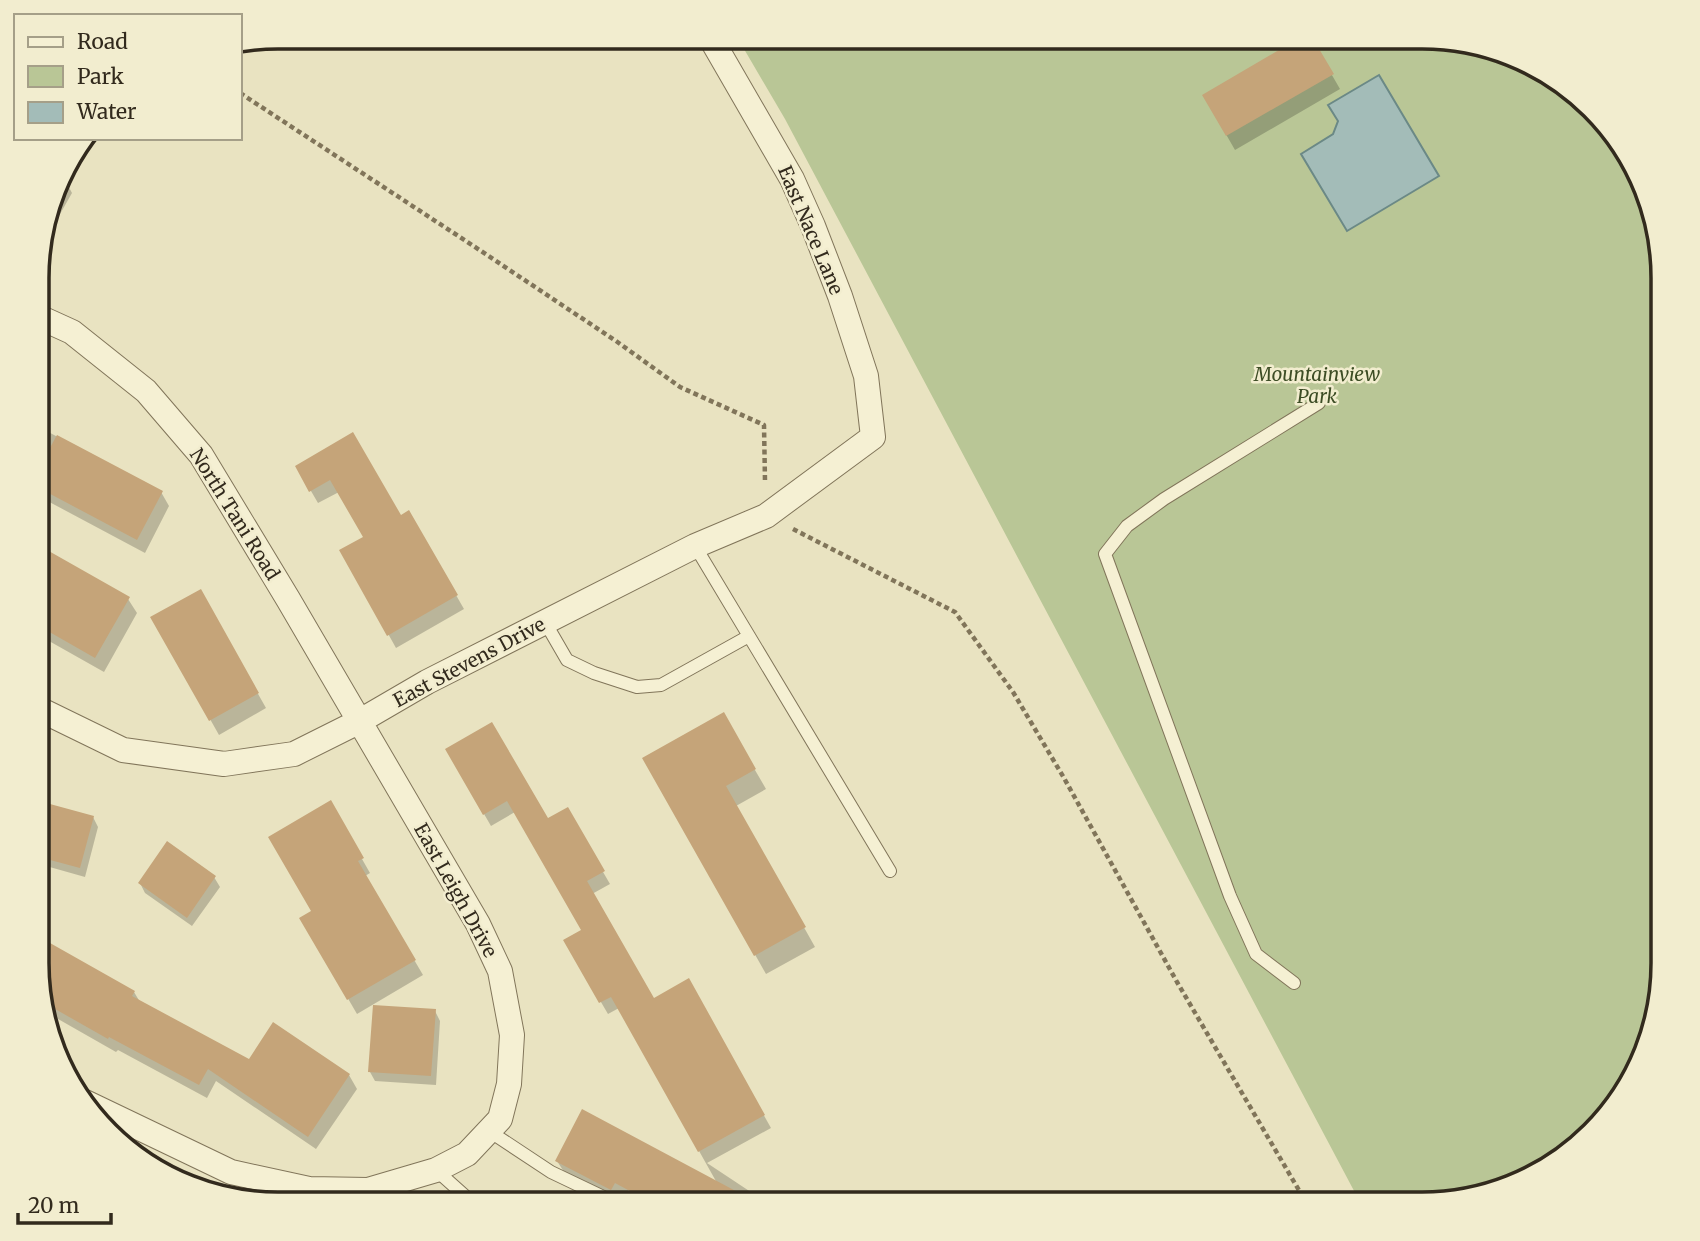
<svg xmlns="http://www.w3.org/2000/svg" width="1700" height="1241" viewBox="0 0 1700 1241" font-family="Merriweather,serif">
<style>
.green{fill:#b9c696}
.water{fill:#a3bcb8;stroke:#6b8986;stroke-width:2}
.shadow{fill:#0003}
.building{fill:#c5a479}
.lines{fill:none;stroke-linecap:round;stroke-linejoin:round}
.lane-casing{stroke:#81755a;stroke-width:14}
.street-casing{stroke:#81755a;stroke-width:26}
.path{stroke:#81755a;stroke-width:4.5;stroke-dasharray:5 3.5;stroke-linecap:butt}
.lane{stroke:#f5f0d3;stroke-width:12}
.street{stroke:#f5f0d3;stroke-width:24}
.labels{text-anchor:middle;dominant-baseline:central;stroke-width:5;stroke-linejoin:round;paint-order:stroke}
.street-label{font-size:19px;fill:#322a1d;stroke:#f2edcf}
.park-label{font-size:19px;font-style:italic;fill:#3d4d25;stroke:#f2edcf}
.rim{fill:none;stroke:#322a1d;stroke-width:3.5}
</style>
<rect width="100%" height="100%" fill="#e9e3c1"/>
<!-- green -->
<path class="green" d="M737,37H1438L1514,55L1569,87L1638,171L1663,262V979L1645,1055L1613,1110L1529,1179L1423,1204H1361L785,119Z"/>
<!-- water -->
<path class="water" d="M1379,75L1439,176L1347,231L1301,154L1333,134L1338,121L1328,105Z"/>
<!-- shadow -->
<path class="shadow" d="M1310,37L1340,89L1235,150L1204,96Z
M60,176L64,178L72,193L39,251V247Z
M39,427L161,492L169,506L145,553L40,497L39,495Z
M353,434L400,517L409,513L464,609L396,648L342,551L365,538L339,492L318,503L297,467Z
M39,558L128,599L137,613L104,672L49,641L45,648L39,645Z
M200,591L266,708L219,735L153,618Z
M723,715L766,789L736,806L815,947L766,974L645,759Z
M447,750L547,821L567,810L610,884L592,894L653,1000L688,981L771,1128L707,1163L769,1204H659L632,1186L618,1203L566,1175L557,1161L717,1183L619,1008L608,1014L565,941L583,930L515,812L491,826Z
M43,803L93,817L98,827L85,877L39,864V818Z
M330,803L370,873L365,876L423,975L357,1014L301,918L313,911Z
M214,877L220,887L192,926L145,893L140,883Z
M39,946L134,992L140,1002L249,1061L349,1075L357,1089L316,1149L216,1081L207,1098L118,1050L116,1052L44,1011L39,994Z
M435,1011L440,1021L436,1085L375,1081L370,1072Z"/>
<!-- building -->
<path class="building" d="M1301,37H1312L1334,74L1226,136L1202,95Z
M353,432L401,515L409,510L458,595L387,636L339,550L363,537L330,480L309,492L295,466Z
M57,435L163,491L137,540L39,488V468Z
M47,550L130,597L95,658L39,626V564Z
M201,589L259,693L209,721L150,617Z
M724,712L756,769L726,786L806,927L754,956L642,758Z
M492,722L548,818L568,807L605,871L587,881L654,998L689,978L765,1115L698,1152L611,997L599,1003L563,940L581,930L507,801L483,815L445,749Z
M331,800L364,858L358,861L416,960L347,1000L299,918L311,911L268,837Z
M39,801L94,816L80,868L39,857Z
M167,841L216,876L187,918L138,883Z
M50,943L135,991L132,996L249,1059L273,1022L350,1074L308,1137L208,1069L199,1085L109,1037L108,1039L41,1001L39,994V963Z
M373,1005L436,1009L431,1076L368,1072Z
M582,1109L760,1204H654L615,1183L611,1190L555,1161Z"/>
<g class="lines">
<defs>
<path id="lane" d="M695,546L890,871
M545,622L567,660L594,673L637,687L661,685L749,636
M1294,983L1256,954L1230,896L1105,554L1127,526L1164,499L1319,403
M489,1131L551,1172L618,1204
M436,1170L474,1204"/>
<path id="street" d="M39,317L72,332L146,391L201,455L288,599L478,924L500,971L512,1035L509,1084L500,1119L467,1154L436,1170L368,1190L309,1189L231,1172L85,1102
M39,709L123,750L224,764L294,754L360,721L427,682L695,546L766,516L873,437L866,376L840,296L813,226L792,179L710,37"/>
</defs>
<!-- lane casing -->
<use href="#lane" class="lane-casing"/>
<!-- street casing -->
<use href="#street" class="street-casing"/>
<!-- path -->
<path class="path" d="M240,93L472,245L616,341L680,387L764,425L765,481
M793,529L955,612L1013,692L1064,778L1177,982L1307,1204"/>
<!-- lane -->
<use href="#lane" class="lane"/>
<!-- street -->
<use href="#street" class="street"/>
</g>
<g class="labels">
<!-- street labels -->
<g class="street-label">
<text transform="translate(811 230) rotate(67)">East Nace Lane</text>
<text transform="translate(235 514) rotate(58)">North Tani Road</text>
<text transform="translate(469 662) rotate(-28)">East Stevens Drive</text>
<text transform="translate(456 890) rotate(61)">East Leigh Drive</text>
</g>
<!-- park labels -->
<g class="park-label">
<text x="1317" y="374">Mountainview<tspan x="1317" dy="22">Park</tspan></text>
</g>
</g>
<!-- crop -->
<path d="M0 0H1700V1241H0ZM278 49H1422A229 229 0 0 1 1651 278V963A229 229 0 0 1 1422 1192H278A229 229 0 0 1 49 963V278A229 229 0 0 1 278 49Z" fill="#f2edcf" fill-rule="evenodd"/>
<path class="rim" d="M278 49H1422A229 229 0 0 1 1651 278V963A229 229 0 0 1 1422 1192H278A229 229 0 0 1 49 963V278A229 229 0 0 1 278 49Z"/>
<!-- legend -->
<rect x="14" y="14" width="228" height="126" fill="#f2edcf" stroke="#a59f88" stroke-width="2"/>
<rect x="28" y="37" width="35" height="10" fill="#f5f0d3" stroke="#a59f88" stroke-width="2"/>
<text x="77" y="49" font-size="21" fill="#322a1d">Road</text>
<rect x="28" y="66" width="35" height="21" fill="#b9c696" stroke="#a59f88" stroke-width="2"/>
<text x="77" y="84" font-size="21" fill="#322a1d">Park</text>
<rect x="28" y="102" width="35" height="21" fill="#a3bcb8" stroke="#a59f88" stroke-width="2"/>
<text x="77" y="119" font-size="21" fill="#322a1d">Water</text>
<!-- scale -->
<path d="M18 1213v10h93v-10" fill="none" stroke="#322a1d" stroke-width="3.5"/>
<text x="28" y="1213" font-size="21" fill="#322a1d" stroke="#f2edcf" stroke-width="5" paint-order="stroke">20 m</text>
</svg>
